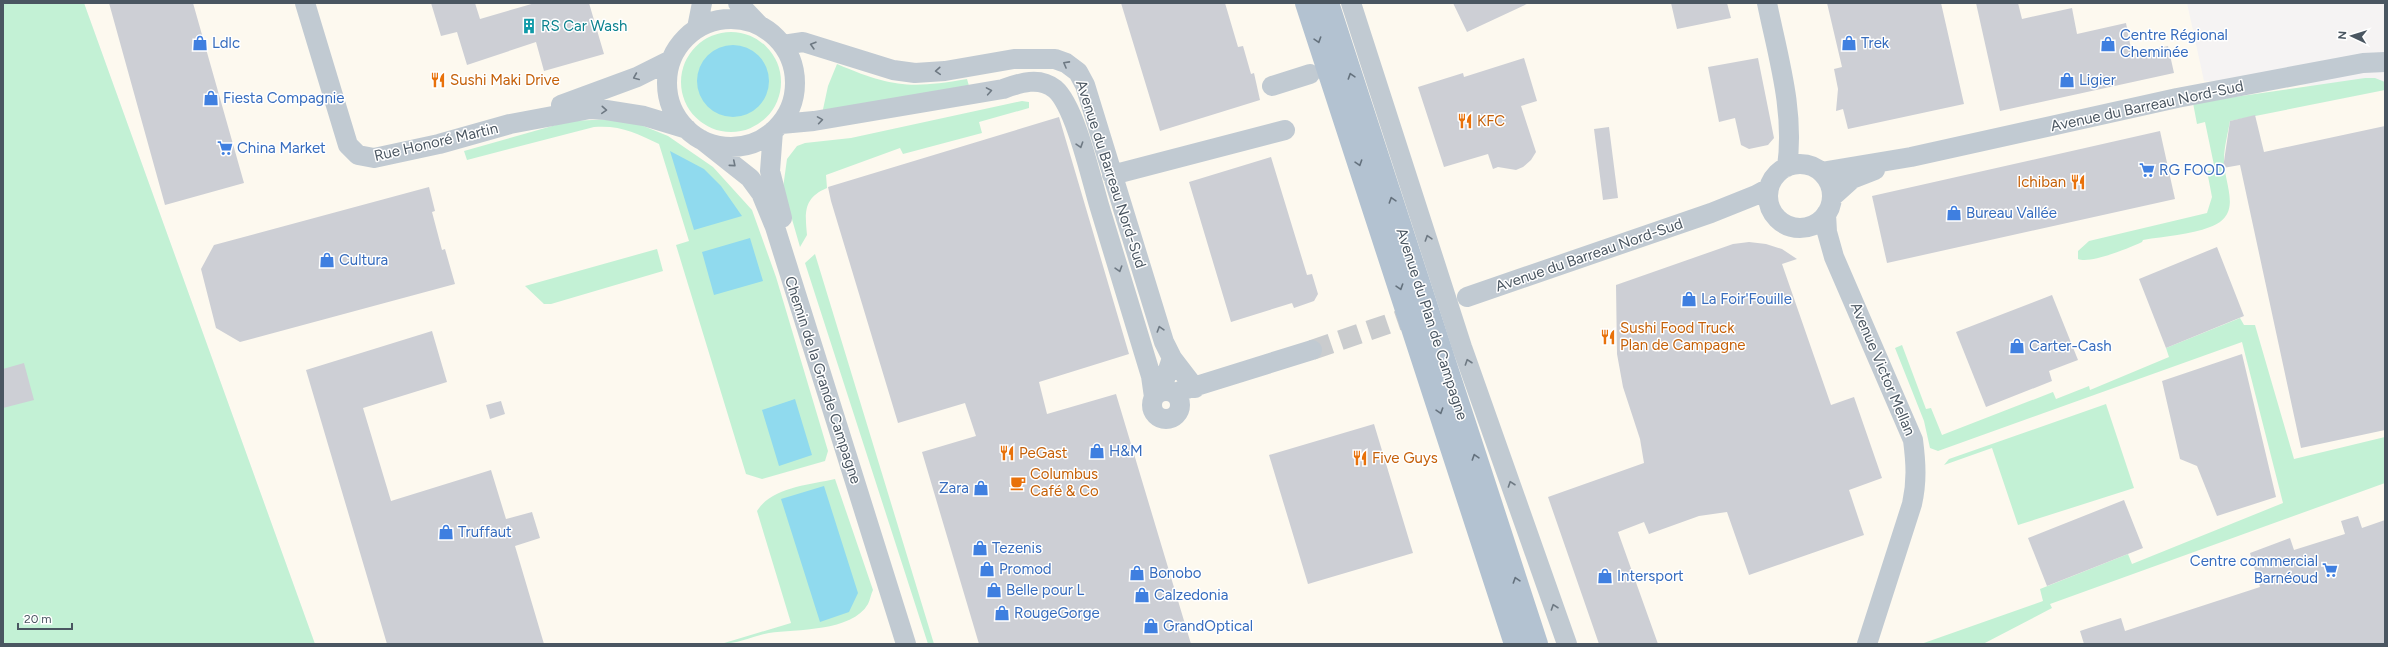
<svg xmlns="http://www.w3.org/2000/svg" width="2388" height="647" viewBox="0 0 2388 647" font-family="Figtree,sans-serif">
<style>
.commercial{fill:#fdf9ef}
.green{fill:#c3f1d5}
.water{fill:#90daee}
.building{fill:#cdcfd5}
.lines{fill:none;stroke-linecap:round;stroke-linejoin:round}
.minor-tunnel{stroke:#caccce;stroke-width:20;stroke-dasharray:20 10;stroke-linecap:butt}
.minor{stroke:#c1cad2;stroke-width:20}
.major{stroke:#b3c2d1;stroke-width:22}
.oneway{stroke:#64717d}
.oneway2{stroke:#6e7983}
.labels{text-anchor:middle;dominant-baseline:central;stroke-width:3;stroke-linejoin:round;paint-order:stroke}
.culture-label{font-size:15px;fill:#0d838f;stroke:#fff;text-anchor:start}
.shop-label{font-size:15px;fill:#366cbe;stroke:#fff;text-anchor:start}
.food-label{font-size:15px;fill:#c56008;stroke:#fff;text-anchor:start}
.street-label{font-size:15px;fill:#4a5661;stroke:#fff}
</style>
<rect width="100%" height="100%" fill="#f5f3f3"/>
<!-- commercial -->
<path class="commercial" d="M84,3H2187L2204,81L2385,89V644H315Z"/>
<!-- green -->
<path class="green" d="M3,3H84L315,644H3Z
M681 82a50 50 0 1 1 100 0a50 50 0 1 1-100 0Z
M837,64C891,87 910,89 967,79L969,86L822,114L828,86Z
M2365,78H2375L2385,82V90L2230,121C2228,133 2224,147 2224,160C2224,185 2244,215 2210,227C2190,235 2165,236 2143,240L2142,242C2129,248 2091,264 2078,259V251L2089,241L2207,213L2212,197L2207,171L2215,170L2205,122L2197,124L2193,103Z
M1022,101L1029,102V108L979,122L982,133L903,154L900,148L826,175L827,188C803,198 805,213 807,235L800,247L783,188L787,159L797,146L805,143L851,138Z
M615,119L641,125L668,136L713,167L752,210L776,277L828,451L825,461L762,479L746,474L676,245L689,241L659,144C636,133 621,125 594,127L467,160L464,151L570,121Z
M657,249L663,271L551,304H544L525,286Z
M815,254L934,644H928L805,263Z
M2240,318L2244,325H2255L2294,459L2385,437V483L2050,604L2052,608L1983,644H1921L2043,601L2040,589L2128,554L2132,564L2283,503L2242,342L1938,451L1930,448L1924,421L1895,348L1902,345L1926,409L1931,408L1942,435L2053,392L2056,399L2089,386L2090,390L2169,357L2166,348Z
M2106,404L2134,488L2018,525L1992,448L1944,465L1949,459Z
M835,479L873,590C871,594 870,600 868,604C852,632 796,629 769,633C753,636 738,644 721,644L791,623L757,511C772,487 809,485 835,479Z"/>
<!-- water -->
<path class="water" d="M697 81a36 36 0 1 1 72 0a36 36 0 1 1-72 0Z
M670,151L704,169L721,186L742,216L694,230Z
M750,238L763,281L714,295L702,252Z
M795,399L812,455L779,466L762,410Z
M824,486L858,593L849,612L820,622L781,499Z"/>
<!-- building -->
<path class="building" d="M109,3H193L244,183L165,205Z
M431,3H475L480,19L535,3H589L604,54L544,71L536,42L467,65L457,32L441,36Z
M1121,3H1225L1238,47L1243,46L1251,74L1254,73L1260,100L1160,131Z
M1453,3H1529L1467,32Z
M1671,3H1727L1731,18L1677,29Z
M1827,3H1941L1964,104L1848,129L1843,109L1836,111L1838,89L1834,69L1842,67Z
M1976,3H2018L2022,19L2072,8L2077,34L2126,23L2132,54L2168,46L2174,73L2000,111Z
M1524,58L1537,101L1521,106L1536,152L1531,160L1523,167L1516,170L1498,167L1493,169L1488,154L1444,167L1418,87L1463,73L1464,77Z
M1758,58L1774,138L1768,145L1749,149L1741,145L1735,118L1719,122L1708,67Z
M2255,115L2264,152L2385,126V430L2301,448L2240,165L2223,168L2230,121Z
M1059,117L1129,354L1039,382L1047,414L1116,394L1191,644H979L922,452L976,436L965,403L898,423L831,201L828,187Z
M1609,127L1618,198L1603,200L1594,129Z
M2160,131L2175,199L1887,263L1872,196Z
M1271,157L1307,275L1312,274L1318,294L1314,301L1294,308L1292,303L1231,322L1189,182Z
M429,187L435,211L432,212L442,250L445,249L455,284L240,342L216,328L201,269L214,245Z
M1749,242L1766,244L1782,249L1797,259L1782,264L1831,405L1854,397L1882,478L1849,490L1864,535L1749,575L1727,512L1699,516L1649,534L1644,522L1618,532L1658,644H1599L1548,497L1644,463L1640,439L1623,387L1617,354L1616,285L1733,244Z
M2217,247L2244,316L2166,348L2139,279Z
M2052,295L2078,360L2049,371L2052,381L1986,407L1956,332Z
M432,331L447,382L363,408L391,501L491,470L506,519L532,512L540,538L515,546L544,644H387L306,370Z
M2242,354L2276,497L2217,516L2197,466L2180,459L2162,381Z
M24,363L34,400L3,408V369Z
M501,401L505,414L490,419L486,405Z
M1374,424L1413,553L1308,584L1269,455Z
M2124,500L2143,548L2047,586L2028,538Z
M2358,516L2362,528L2385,520V644H2084L2080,631L2089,628L2121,618L2125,631L2260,587L2250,553L2290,538L2294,550L2345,534L2341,521Z"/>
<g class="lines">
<!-- minor-tunnel -->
<path class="minor-tunnel" d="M1312,350L1423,312"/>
<!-- minor -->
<path class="minor" d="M305,3L348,145L358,155L374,158L439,144L510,124L590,109L606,110L644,116L687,129
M738,3L759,25
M1351,3L1462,347L1567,644
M1767,3C1778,57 1795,111 1787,167
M667 83a64 64 0 1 1 128 0a64 64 0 1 1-128 0Z
M697,28L702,3
M783,45L803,42L893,70L915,73L945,71L1014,59H1055L1066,63L1078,72L1085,85L1164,342L1172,358L1161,391
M1272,86L1310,74
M561,105L637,77L671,60
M781,124L814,121L1003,89C1020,83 1039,76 1055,89C1075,106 1091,178 1099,205C1116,262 1134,319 1151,376L1154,397
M773,131L770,171L782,218
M702,140L750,178L761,193L775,227L906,644
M1768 196a32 32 0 1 1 64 0a32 32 0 1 1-64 0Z
M1821,172L1911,157L2177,98L2363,63L2385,62
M1112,175L1285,130
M1832,197L1852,179L1875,170
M1826,214L1827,232L1834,257L1913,440C1916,463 1917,482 1912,504L1867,644
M1467,297L1711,213L1756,195L1769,188
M1172,358L1195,388
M1152 405a14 14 0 1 1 28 0a14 14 0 1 1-28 0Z
M1174,393L1312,350"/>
<!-- major -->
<path class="major" d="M1306,3L1515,644
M1328,3L1537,644"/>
</g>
<!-- one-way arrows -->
<defs><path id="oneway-chevron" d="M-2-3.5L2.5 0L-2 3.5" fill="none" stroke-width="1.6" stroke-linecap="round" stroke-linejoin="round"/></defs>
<g class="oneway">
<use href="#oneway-chevron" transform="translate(1318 40) rotate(72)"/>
<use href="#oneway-chevron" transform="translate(1351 76) rotate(-108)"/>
<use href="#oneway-chevron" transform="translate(1359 163) rotate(72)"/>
<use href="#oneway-chevron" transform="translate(1392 200) rotate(-108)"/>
<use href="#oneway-chevron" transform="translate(1400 287) rotate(72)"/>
<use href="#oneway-chevron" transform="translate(1440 411) rotate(72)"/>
<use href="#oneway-chevron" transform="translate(1475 457) rotate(-108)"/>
<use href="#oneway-chevron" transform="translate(1516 580) rotate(-108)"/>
</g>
<g class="oneway2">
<use href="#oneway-chevron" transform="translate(813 45) rotate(-164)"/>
<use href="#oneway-chevron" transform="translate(1066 64) rotate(-151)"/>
<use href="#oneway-chevron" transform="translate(938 71) rotate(176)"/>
<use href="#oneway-chevron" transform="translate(636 77) rotate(157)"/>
<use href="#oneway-chevron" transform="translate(989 91) rotate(-10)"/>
<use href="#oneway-chevron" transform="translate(604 110) rotate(4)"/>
<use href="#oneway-chevron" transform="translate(820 120) rotate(-9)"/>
<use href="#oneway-chevron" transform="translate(1080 145) rotate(72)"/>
<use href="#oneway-chevron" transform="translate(733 164) rotate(40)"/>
<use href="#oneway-chevron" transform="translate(1428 238) rotate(-108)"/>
<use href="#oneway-chevron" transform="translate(1119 269) rotate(73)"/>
<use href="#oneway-chevron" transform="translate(1160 329) rotate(-107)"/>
<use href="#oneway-chevron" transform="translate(1468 362) rotate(-109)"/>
<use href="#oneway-chevron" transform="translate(1511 484) rotate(-109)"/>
<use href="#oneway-chevron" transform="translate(1554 607) rotate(-109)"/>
</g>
<!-- icons -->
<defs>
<symbol id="building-bare" viewBox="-9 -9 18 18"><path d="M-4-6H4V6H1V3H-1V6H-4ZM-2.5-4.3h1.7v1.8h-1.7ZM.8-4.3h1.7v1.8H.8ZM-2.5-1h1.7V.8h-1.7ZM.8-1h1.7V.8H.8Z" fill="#0f9aa8" stroke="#fff" stroke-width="2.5" paint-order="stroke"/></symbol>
<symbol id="shop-bare" viewBox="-9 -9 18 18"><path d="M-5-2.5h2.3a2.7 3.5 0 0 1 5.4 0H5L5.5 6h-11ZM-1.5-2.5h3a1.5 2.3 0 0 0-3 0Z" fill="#3f7fe0" stroke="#fff" stroke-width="2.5" paint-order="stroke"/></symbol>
<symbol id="restaurant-bare" viewBox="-9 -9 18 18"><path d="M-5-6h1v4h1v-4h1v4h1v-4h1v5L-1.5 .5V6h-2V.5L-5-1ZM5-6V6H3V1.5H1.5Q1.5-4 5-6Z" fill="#e8710a" stroke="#fff" stroke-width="2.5" paint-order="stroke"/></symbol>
<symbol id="supermarket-bare" viewBox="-9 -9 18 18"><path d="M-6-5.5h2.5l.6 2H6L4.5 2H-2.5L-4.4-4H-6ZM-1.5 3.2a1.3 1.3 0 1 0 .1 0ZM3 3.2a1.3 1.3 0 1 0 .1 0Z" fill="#3f7fe0" stroke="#fff" stroke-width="2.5" paint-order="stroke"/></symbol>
<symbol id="cafe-bare" viewBox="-9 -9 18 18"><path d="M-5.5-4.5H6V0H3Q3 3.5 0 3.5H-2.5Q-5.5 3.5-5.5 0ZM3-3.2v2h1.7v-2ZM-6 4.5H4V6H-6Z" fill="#e8710a" stroke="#fff" stroke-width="2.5" paint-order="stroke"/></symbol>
</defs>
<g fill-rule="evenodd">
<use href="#building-bare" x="518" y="15" width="22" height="22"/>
<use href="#shop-bare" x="189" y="32" width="22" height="22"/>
<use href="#shop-bare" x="1838" y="32" width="22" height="22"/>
<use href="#shop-bare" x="2097" y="33" width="22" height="22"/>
<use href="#restaurant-bare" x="427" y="69" width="22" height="22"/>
<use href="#shop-bare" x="2056" y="69" width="22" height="22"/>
<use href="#shop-bare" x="200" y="87" width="22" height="22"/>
<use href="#restaurant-bare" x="1454" y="110" width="22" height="22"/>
<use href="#supermarket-bare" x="214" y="137" width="22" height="22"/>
<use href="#supermarket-bare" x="2136" y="159" width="22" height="22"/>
<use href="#restaurant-bare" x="2067" y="171" width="22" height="22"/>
<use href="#shop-bare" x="1943" y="202" width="22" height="22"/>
<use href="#shop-bare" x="316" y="249" width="22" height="22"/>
<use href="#shop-bare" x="1678" y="288" width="22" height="22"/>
<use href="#restaurant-bare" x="1597" y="326" width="22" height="22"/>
<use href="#shop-bare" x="2006" y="335" width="22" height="22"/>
<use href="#shop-bare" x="1086" y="440" width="22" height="22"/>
<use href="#restaurant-bare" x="996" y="442" width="22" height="22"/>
<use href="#restaurant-bare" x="1349" y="447" width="22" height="22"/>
<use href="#cafe-bare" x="1007" y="472" width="22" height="22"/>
<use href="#shop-bare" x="970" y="477" width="22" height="22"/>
<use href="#shop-bare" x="435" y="521" width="22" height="22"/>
<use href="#shop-bare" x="969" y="537" width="22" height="22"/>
<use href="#shop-bare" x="976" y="558" width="22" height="22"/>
<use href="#supermarket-bare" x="2319" y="559" width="22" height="22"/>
<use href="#shop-bare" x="1126" y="562" width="22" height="22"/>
<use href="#shop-bare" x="1594" y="565" width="22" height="22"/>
<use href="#shop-bare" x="983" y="579" width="22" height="22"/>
<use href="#shop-bare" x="1131" y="584" width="22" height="22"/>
<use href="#shop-bare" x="991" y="602" width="22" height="22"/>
<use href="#shop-bare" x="1140" y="615" width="22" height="22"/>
</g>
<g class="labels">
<!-- culture labels -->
<g class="culture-label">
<text x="541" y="26">RS Car Wash</text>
</g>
<!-- shop labels -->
<g class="shop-label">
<text x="2120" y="35">Centre Régional<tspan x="2120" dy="17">Cheminée</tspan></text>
<text x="212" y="43">Ldlc</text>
<text x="1861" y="43">Trek</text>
<text x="2079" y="80">Ligier</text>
<text x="223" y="98">Fiesta Compagnie</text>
<text x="237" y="148">China Market</text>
<text x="2159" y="170">RG FOOD</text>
<text x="1966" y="213">Bureau Vallée</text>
<text x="339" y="260">Cultura</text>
<text x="1701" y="299">La Foir'Fouille</text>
<text x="2029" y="346">Carter-Cash</text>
<text x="1109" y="451">H&amp;M</text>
<text x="969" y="488" text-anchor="end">Zara</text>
<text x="458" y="532">Truffaut</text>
<text x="992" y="548">Tezenis</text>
<text x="2318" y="561" text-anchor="end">Centre commercial<tspan x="2318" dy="17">Barnéoud</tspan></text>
<text x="999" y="569">Promod</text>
<text x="1149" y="573">Bonobo</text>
<text x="1617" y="576">Intersport</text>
<text x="1006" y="590">Belle pour L</text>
<text x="1154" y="595">Calzedonia</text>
<text x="1014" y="613">RougeGorge</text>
<text x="1163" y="626">GrandOptical</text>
</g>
<!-- food labels -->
<g class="food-label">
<text x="450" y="80">Sushi Maki Drive</text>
<text x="1477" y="121">KFC</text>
<text x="2066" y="182" text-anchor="end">Ichiban</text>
<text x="1620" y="328">Sushi Food Truck<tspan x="1620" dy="17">Plan de Campagne</tspan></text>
<text x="1019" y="453">PeGast</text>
<text x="1372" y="458">Five Guys</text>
<text x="1030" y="474">Columbus<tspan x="1030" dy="17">Café &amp; Co</tspan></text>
</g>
<!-- street labels -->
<g class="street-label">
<text transform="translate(2147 106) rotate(-12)">Avenue du Barreau Nord-Sud</text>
<text transform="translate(436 142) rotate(-13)">Rue Honoré Martin</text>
<text transform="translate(1111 174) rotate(72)">Avenue du Barreau Nord-Sud</text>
<text transform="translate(1589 255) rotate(-19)">Avenue du Barreau Nord-Sud</text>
<text transform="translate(1432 324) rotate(72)">Avenue du Plan de Campagne</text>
<text transform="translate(1883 369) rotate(67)">Avenue Victor Mellan</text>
<text transform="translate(823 380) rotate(72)">Chemin de la Grande Campagne</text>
</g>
</g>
<!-- border -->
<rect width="2388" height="647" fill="none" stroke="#4a5661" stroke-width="8"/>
<!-- north arrow -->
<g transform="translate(2352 36) rotate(274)" stroke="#ffffff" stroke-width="3" paint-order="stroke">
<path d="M0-3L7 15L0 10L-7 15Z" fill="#4a5661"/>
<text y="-6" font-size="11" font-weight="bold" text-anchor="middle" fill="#4a5661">N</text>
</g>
<!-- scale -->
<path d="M18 623v6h54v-6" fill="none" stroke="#4a5661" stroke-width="2"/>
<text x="24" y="623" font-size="12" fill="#4a5661" stroke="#ffffff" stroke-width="3" paint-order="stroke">20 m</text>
</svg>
